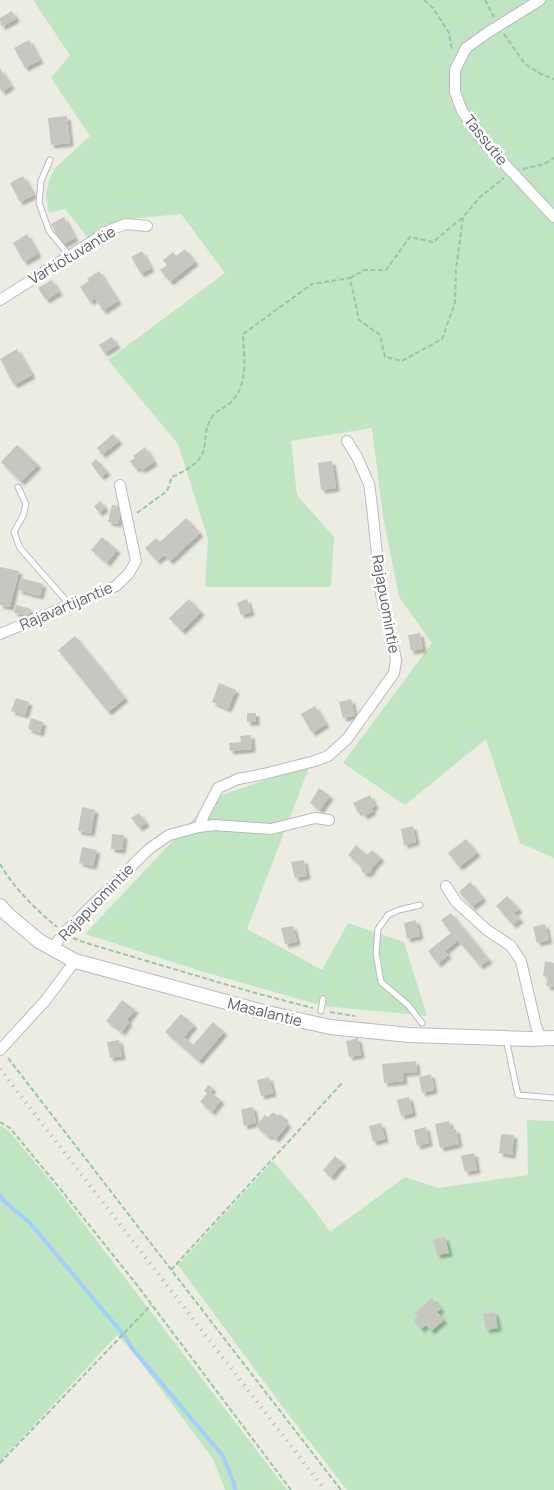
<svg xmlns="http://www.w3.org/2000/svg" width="554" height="1490" viewBox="0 0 554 1490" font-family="Manrope,sans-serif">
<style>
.green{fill:#bfe5c2}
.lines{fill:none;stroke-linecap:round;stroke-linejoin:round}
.stream{stroke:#a2cefe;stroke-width:4}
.building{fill:#c8c6c0;filter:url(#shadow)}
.lane-casing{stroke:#b8babf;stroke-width:7}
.street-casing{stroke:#b8babf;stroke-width:12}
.secondary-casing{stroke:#b8bbc1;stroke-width:16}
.path{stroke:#98c6a9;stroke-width:2;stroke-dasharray:5 2.5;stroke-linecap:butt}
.lane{stroke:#fff;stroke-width:5}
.street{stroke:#fff;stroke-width:10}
.secondary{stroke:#fff;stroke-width:14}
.rail{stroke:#b3b4b4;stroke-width:4;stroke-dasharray:1 6;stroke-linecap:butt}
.labels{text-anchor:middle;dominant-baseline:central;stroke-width:5;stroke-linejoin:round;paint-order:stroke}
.street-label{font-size:15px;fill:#5b5e63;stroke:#fff}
</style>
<defs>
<filter id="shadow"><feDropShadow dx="3.5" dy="3.5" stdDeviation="1" flood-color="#0004"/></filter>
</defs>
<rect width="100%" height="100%" fill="#edece2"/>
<!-- green -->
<path class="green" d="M33,0H554V858L520,843L486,739L405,805L343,763L432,643L399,597L383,516L372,428L291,441L297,495L334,537L331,587H205L208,539L178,444L108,360L225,273L181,214L128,219L108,227L89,239L65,209L49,213L46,196L49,181L55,168L90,136L51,78L70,55Z
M310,765L247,929L322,970L348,923L404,942L427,1016L324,1006L204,972L85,934L213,798Z
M527,1120L554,1121V1490H347L285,1410L178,1265L273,1161L309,1203L330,1232L405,1177L438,1188L528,1175Z
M0,1125L8,1130L58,1190L287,1490H225L213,1459L133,1352L117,1335L0,1462Z"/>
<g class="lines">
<!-- stream -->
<path class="stream" d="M0,1195L5,1202L30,1223L128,1340L131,1347L223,1456L234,1483L235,1490"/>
</g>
<!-- building -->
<path class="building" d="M12,11L16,19L1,27L0,18Z
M29,40L40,60L25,68L14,48Z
M0,68L11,86L2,92L0,89Z
M67,116L70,143L51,145L48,118Z
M23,176L34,195L20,202L10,183Z
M64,217L75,238L62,245L51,224Z
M27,234L38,254L24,262L13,243Z
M185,249L195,262L170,282L160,270L167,265L163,260L173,252L176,256Z
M142,251L151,268L141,274L131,257Z
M99,271L118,301L103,311L95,298L90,302L80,287L89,281L87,279Z
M52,280L59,292L46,300L38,288Z
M112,337L117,345L104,353L99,345Z
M17,349L32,375L14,385L0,359Z
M113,434L119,441L102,455L97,448Z
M17,445L38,465L21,482L1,462Z
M145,447L154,462L142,470L139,467L136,469L130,461L135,458L133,456Z
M96,459L107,472L101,477L91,464Z
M332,461L336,488L321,490L318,463Z
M101,501L105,508L99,513L94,506Z
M112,505L122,507L118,524L108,522Z
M186,518L200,533L170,561L164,555L157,561L145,548L156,538L160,542Z
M102,537L117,550L107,563L91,550Z
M0,567L19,571L10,607L0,605Z
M21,578L43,584L40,596L18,590Z
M189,599L201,612L182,631L169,618Z
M247,599L251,612L241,615L237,603Z
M16,605L31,609L29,616L14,613Z
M420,633L423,649L411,651L408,635Z
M75,636L125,698L108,712L58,650Z
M219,683L236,690L228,709L212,702Z
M16,698L29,702L25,715L11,711Z
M351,699L355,716L343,718L339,702Z
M315,706L326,724L312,733L301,714Z
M247,713H256V722H247Z
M31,718L43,722L40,733L28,729Z
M251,735L252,749L230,751L229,743L241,742L240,736Z
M319,788L330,796L320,810L310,803Z
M370,795L375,806L371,808L373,811L364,816L361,811L358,813L353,803Z
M82,807L95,810L91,833L78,831Z
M139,813L146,823L139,828L131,818Z
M413,826L416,842L404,845L401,829Z
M112,834L124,835L122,850L111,849Z
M466,839L477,853L459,867L448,853Z
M356,845L367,855L372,850L381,858L372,868L371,872L366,874L362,872L361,866L348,855Z
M82,847L97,850L93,866L79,863Z
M304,860L307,876L295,878L291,862Z
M470,882L483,898L472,907L459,892Z
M507,896L519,909L514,913L520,919L513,925L496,906Z
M451,913L489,960L480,966L458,940L445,951L448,955L438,964L428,951L451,933L441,920Z
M416,920L420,936L407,939L404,923Z
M545,924L549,940L537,943L533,927Z
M293,926L297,942L285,944L281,928Z
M545,961L554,963V987L546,986L548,977L543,976Z
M122,1000L135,1010L127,1020L129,1022L122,1032L106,1021Z
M181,1014L194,1025L184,1037L193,1045L213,1022L224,1032L199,1061L165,1032Z
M358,1038L361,1055L349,1057L346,1041Z
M119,1040L122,1056L110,1058L107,1042Z
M416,1061L417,1072L403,1073L404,1081L384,1083L382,1064Z
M431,1074L434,1090L422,1093L419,1077Z
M269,1077L273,1093L261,1096L257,1080Z
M208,1085L213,1088L210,1092L221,1100L212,1112L200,1102L207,1093L204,1091Z
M409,1097L413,1113L401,1116L397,1100Z
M253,1107L256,1123L244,1126L241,1109Z
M273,1112L278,1116L280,1114L285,1118L284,1121L288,1124L276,1139L270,1135L269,1137L256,1126L265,1115L268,1117Z
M449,1121L451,1130L456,1129L459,1144L440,1148L435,1124Z
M381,1123L385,1139L373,1142L369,1126Z
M426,1127L429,1143L417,1146L414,1130Z
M501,1134L514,1135L512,1155L499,1153Z
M474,1153L477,1170L465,1172L461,1156Z
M335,1156L343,1163L331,1177L323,1170Z
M445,1237L449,1253L437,1255L433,1239Z
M432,1298L441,1309L437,1312L444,1320L431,1331L426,1325L421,1329L414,1320L418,1317L415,1313Z
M495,1312L498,1328L486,1330L483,1314Z"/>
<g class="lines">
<defs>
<path id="lane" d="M50,160L41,181L39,203L49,231L69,255
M18,487L26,504L23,516L14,532L20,548L70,605
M420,905L399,910L388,915L378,929L376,953L381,982L408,1005L422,1023
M321,1011L323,999
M506,1039L518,1095L554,1098"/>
<path id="street" d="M540,0L487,33L466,48L455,70V92L462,111L485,143L554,217
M0,300L110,230L126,224L147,226
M0,634L116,586L129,573L136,561L120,485
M199,827L214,825L271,829L315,818L329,820
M446,886L456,902L487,930L511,946L521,961L536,1026L541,1039
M52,949L64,933L149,849L169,835L199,827L204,815L218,788L238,779L264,774L315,761L328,756L347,739L394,673L396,661L395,654L381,594L372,506L369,484L357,457L347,441
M0,1050L45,1001L75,961"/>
<path id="secondary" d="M0,906L7,914L39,941L75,961L267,1013L330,1027L409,1035L529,1039L554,1038"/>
</defs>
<!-- lane casing -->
<use href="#lane" class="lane-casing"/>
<!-- street casing -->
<use href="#street" class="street-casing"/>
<!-- secondary casing -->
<use href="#secondary" class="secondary-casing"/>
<!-- path -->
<path class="path" d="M424,0L433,8L449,33L452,51
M485,0L494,17
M504,34L525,64L541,74L554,79
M523,169L544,164L554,158
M350,278L364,270H386L410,237L433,242L463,217
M137,513L167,491L172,477C188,469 203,463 205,443C206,434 206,426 212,417C216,411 224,408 230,403C249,385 244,357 243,334L312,284L350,278L359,320L380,335L385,357L402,361L442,339L455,303L456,269L463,217L480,197L504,178
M0,864C15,889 34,908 57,927
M73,938L86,943L255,993L313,1008
M330,1012L355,1016
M8,1058L341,1490
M0,1122L10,1128L62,1191L137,1285L291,1490
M171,1270L343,1082
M0,1463L151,1305"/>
<!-- lane -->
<use href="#lane" class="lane"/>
<!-- street -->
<use href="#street" class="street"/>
<!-- secondary -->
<use href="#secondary" class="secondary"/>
<!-- rail -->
<path class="rail" d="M0,1069L325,1490"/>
</g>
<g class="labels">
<!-- street labels -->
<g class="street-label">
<text transform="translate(486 140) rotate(51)">Tassutie</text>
<text transform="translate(72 255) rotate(-31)">Vartiotuvantie</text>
<text transform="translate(386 604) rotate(80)">Rajapuomintie</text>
<text transform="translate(66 606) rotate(-23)">Rajavartijantie</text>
<text transform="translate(96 902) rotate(-46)">Rajapuomintie</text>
<text transform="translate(265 1012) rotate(14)">Masalantie</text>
</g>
</g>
</svg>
